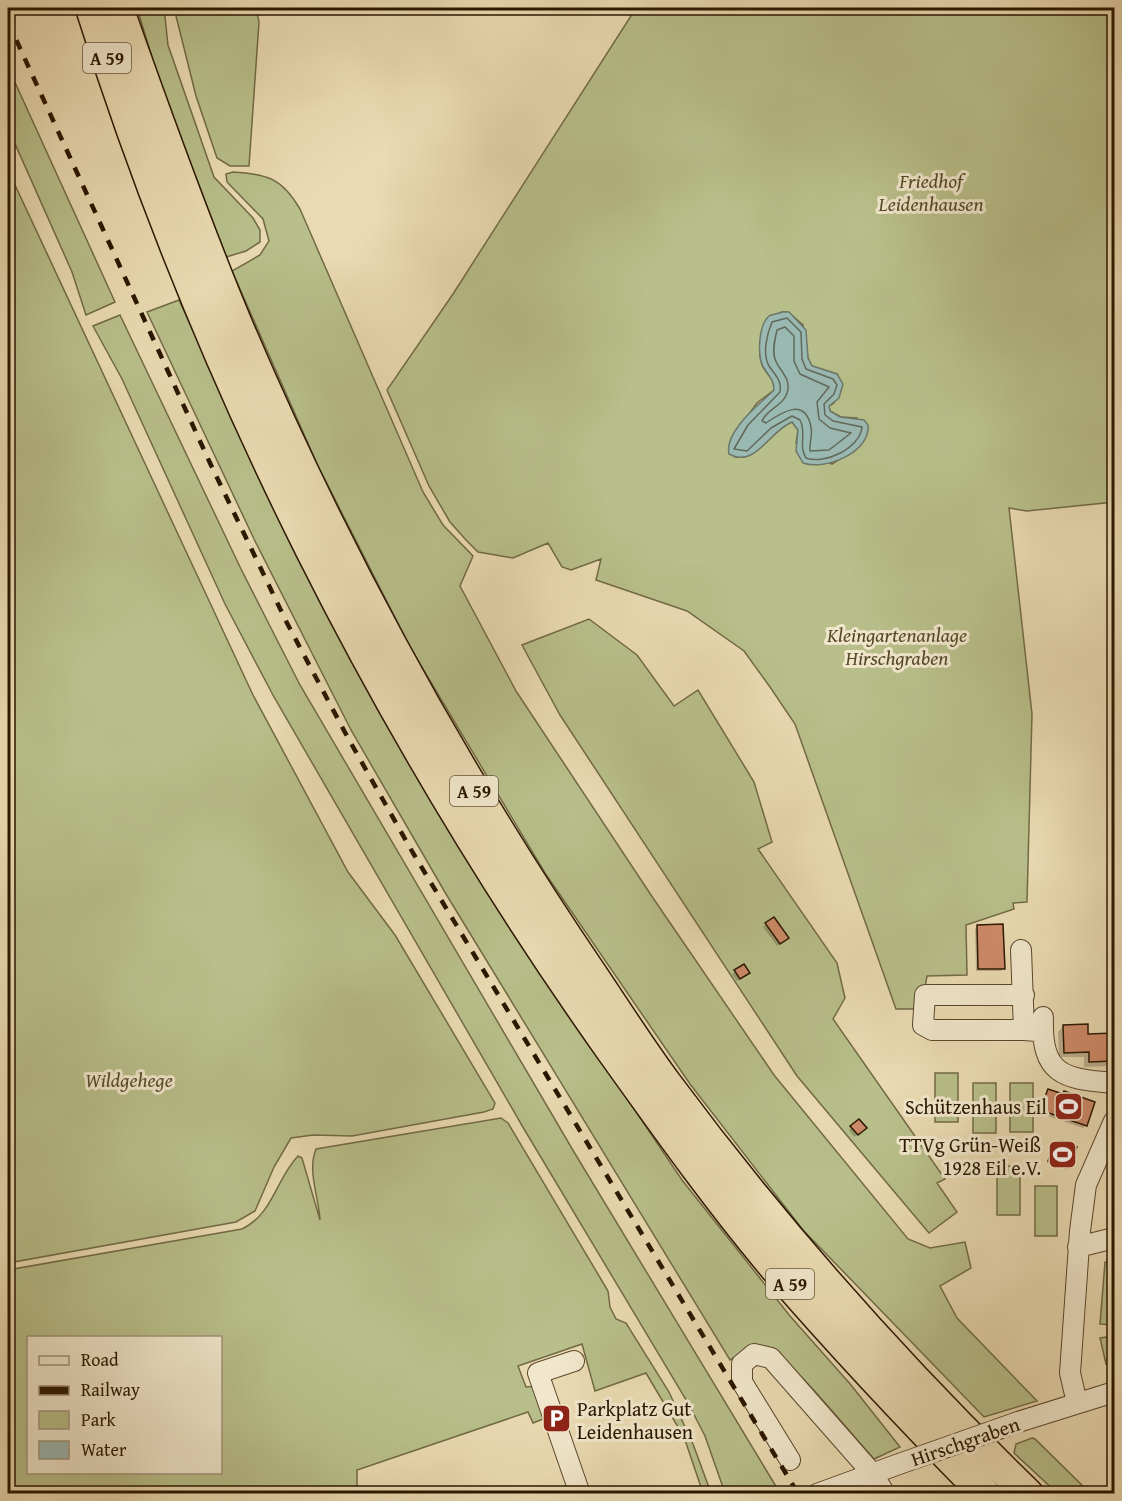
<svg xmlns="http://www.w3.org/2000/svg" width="1122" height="1501" viewBox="0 0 1122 1501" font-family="'Gentium Book Plus',serif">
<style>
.green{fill:#b8bf8a;stroke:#716a45;stroke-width:1.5;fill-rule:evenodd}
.water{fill:#9ab9b3;stroke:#6d786b;stroke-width:1.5}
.shadow{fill:#0003}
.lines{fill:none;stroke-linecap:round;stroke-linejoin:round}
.shore{stroke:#62685a;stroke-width:1.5}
.building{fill:#ce8b69;stroke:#2a1600;stroke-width:1.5}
.minor-casing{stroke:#5a472c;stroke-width:22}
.highway-casing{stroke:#2a1600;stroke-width:33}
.minor{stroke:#f1e7cc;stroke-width:20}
.highway{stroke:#eadab1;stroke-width:30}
.rail{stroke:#2a1600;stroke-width:4.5;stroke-dasharray:10 10;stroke-linecap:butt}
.minor-bridge-casing{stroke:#5a472c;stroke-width:22;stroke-linecap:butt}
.minor-bridge{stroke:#f1e7cc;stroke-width:20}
.labels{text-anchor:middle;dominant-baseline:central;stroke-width:6;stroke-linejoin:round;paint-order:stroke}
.shield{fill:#f1e7cc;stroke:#66553d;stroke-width:1.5}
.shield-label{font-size:18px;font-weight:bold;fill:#2a1600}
.park-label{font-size:20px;font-style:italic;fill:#554929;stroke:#f1e7cc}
.poi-label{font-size:20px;fill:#2a1600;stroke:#f1e7cc;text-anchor:end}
.street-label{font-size:20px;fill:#2a1600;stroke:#f1e7cc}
</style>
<rect width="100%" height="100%" fill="#eadab1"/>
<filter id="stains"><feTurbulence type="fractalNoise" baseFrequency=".00333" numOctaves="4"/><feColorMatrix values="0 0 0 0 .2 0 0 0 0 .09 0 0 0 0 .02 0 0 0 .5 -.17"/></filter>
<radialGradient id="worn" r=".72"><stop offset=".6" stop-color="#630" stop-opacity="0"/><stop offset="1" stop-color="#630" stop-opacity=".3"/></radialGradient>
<!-- green -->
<path class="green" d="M137,8H164L168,45L214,177L253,218L260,230V242L246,251L226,257L158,77Z
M174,8H256L259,22L249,166H230L217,158L196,96Z
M636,8H1114V502L1027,511L1009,508L1032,714L1027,902L1013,903L1014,909L966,925L967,975L927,976L921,1009H896L795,724L770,687L744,651L687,611L596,580L601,559L571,570L562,567L548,543L513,558L478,552L466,540L450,522L429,486L387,390L453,294ZM782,312H788L803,325L808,358L812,366L837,374L834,403L829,406L830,411L841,417L857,418L849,453L832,464L796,443L798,430L792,422C771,430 759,461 735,457V433L757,403L774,390C775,378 766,375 762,365C757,351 761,332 767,319Z
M8,67L115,302L86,315L72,272L8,128Z
M8,170L253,695L348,872L395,935L495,1103L493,1109L484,1112L352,1136L313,1135L291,1138L274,1167L255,1211L236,1222L8,1263Z
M233,172C267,174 282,178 300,209L423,492L443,525L473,556L460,586L516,691L651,895L774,1075L908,1239L930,1248L965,1242L971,1268L940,1286L957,1318L1037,1401L984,1417L803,1230L690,1084L545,873L411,649L318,466L232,271L260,255L269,241L263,219L227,182L226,174Z
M179,300L283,524L360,672L479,879L682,1180L790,1316L851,1385L900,1447L874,1459C855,1439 785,1351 764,1346C753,1343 740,1354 730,1360L446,894L351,730L254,539L147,312Z
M120,315L241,569L300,685L574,1152L780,1493H725L705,1436L688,1403L524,1129L274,697L225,604L122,379L93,326Z
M589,619L637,655L674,706L698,690L754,782L772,842L758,849L837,963L845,998L833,1019L945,1179L937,1183L957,1212L929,1233L797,1076L560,715L522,645Z
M935,1073H958V1122H935Z
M973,1083H996V1133H973Z
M1010,1083H1033V1132H1010Z
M501,1118L508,1123L608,1291L610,1307L616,1319L626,1323L669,1392L693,1444L711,1493H703L684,1437L646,1373L595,1391L582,1344L518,1366L526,1387L538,1386L548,1417L533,1423L528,1412L357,1470V1493L8,1494V1270L242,1229C273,1214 276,1179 298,1156L302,1158L320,1220C319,1198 307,1171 316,1149ZM28,1338H220V1472H28Z
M997,1166H1020V1215H997Z
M1035,1186H1057V1236H1035Z
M1105,1262L1114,1263V1325L1100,1324Z
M1114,1336V1362L1106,1364L1100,1338Z
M1032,1438L1035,1439L1090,1493H1057L1014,1453L1016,1444Z"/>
<!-- water -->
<path class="water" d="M782,312H789L806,330L808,358L812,366L837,374L843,384L839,398L829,406L830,411L840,417L864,420L868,425C871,452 825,471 803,463L796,451L798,430L792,422C770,430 755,469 729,454C724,431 760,404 774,390C774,380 769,376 764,368C757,357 758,326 769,316C772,314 778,314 782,312Z"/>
<!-- shadow -->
<path class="shadow" d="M774,919L784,940L777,946L763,927Z
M978,927L1003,968L1001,971H976L975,929Z
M743,966L745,975L737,981L732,974Z
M1063,1026L1087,1036L1114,1035V1066L1084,1067V1057H1059L1058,1032Z
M1048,1091L1062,1095L1064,1092L1086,1125L1083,1128L1039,1113Z
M859,1121L865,1128L854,1137L849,1130Z
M1062,1143L1068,1167L1066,1170L1047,1163L1050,1153L1053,1151L1057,1152Z
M1114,1164V1186L1110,1169Z"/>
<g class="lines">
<!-- shore -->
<path class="shore" d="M787,318L801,332L802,359L806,369L833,379L837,385L834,394L824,404L825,415L833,421L862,427C860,448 825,465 806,458C798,445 807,433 800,420L792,416L771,428L747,451L734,449L748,425L780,392C782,380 775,375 769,366C762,354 767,334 772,322Z
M785,327L794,336V361L800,374L829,387L817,402L819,419L830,428L851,433L829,450L810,451C809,443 813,435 811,427C805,397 782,412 766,423L762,421C767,409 783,406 787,393C792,378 779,371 775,359C772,350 775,339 777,330Z"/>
</g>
<!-- building -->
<path class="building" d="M774,917L789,938L780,944L765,923Z
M1003,924L1005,969H978L977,925Z
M744,964L750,973L740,979L734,970Z
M1088,1024V1034L1114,1033V1061L1089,1062V1052L1064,1053L1063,1025Z
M1048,1089L1063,1094L1064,1091L1095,1102L1087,1126L1040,1110Z
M859,1119L867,1128L858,1135L850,1126Z
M1062,1141L1077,1147L1069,1168L1048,1161L1052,1149L1058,1151Z"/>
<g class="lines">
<defs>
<path id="minor" d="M1021,950L1024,1030L1037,1031
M1043,1017C1041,1075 1063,1079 1114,1083
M1024,1030H932L923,1025L925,995H1024
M1078,1247L1114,1238
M574,1361L538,1373L580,1494
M1077,1403L1070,1373L1080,1231L1086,1185L1114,1121
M1018,1422L1114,1392
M790,1460L742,1382V1364L754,1354L771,1358L872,1473L885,1494
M817,1494L899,1464"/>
<path id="highway" d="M91,8C208,380 386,732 611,1050C666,1127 720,1203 781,1275C846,1350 915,1423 985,1494
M118,8C155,113 193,219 236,322C333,551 452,768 591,973C616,1010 640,1048 666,1083C775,1230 897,1367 1028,1494"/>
</defs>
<!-- minor casing -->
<use href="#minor" class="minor-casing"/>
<!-- highway casing -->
<use href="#highway" class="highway-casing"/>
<!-- minor -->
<use href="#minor" class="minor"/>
<!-- highway -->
<use href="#highway" class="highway"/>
<!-- rail -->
<path class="rail" d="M8,22L210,463L287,623L348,738L413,853L794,1487"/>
<defs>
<path id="minor-bridge" d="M899,1464L1018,1422"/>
</defs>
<!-- minor-bridge casing -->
<use href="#minor-bridge" class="minor-bridge-casing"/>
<!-- minor-bridge -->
<use href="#minor-bridge" class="minor-bridge"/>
</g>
<!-- icons -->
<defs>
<symbol id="stadium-square" viewBox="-11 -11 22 22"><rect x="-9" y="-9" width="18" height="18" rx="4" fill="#8f2418" stroke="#f1e7cc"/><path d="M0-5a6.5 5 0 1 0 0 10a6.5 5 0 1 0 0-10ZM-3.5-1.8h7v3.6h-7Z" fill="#fff"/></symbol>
<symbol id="parking-square" viewBox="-11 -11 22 22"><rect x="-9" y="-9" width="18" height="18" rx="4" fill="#8f2418" stroke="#f1e7cc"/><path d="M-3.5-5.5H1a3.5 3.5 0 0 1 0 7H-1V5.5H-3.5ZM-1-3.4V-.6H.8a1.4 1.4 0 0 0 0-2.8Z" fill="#fff"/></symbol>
</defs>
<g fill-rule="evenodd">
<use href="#stadium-square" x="1052" y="1090" width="33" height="33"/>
<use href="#stadium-square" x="1046" y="1138" width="33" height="33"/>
<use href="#parking-square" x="540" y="1402" width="33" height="33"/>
</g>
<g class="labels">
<!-- shield labels -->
<g class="shield">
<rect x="83" y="43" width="48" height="30" rx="4.5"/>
<rect x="450" y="776" width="48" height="30" rx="4.5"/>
<rect x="766" y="1269" width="48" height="30" rx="4.5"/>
</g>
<g class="shield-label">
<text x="107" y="58">A 59</text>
<text x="474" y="791">A 59</text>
<text x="790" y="1284">A 59</text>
</g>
<!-- park labels -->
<g class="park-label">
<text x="931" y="180">Friedhof<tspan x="931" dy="23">Leidenhausen</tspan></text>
<text x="897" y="634">Kleingartenanlage<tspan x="897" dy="23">Hirschgraben</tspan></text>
<text x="129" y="1079">Wildgehege</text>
</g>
<!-- poi labels -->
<g class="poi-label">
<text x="1047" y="1106">Schützenhaus Eil</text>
<text x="1041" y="1144">TTVg Grün-Weiß<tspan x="1041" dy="23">1928 Eil e.V.</tspan></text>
<text x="577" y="1408" text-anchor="start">Parkplatz Gut<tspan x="577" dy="23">Leidenhausen</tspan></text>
</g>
<!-- street labels -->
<g class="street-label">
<text transform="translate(965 1441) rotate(-19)">Hirschgraben</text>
</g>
</g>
<!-- margin -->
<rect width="1122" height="1501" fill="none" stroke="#eadab1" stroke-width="30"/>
<rect x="9" y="9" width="1104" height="1483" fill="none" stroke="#2a1600" stroke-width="3"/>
<rect x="15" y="15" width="1092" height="1471" fill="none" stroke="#2a1600" stroke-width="1.5"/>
<!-- legend -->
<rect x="27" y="1336" width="195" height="138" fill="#f1e7cc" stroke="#a1937a" stroke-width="1.5"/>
<rect x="39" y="1356" width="30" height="9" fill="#f1e7cc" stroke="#a1937a" stroke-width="1.5"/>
<text x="81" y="1366" font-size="18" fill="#2a1600">Road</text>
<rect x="39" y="1386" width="30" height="9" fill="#2a1600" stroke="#a1937a" stroke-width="1.5"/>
<text x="81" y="1396" font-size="18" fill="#2a1600">Railway</text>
<rect x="39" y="1411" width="30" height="18" fill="#b8bf8a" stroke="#a1937a" stroke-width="1.5"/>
<text x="81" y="1426" font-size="18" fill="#2a1600">Park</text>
<rect x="39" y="1441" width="30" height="18" fill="#9ab9b3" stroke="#a1937a" stroke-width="1.5"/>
<text x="81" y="1456" font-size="18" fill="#2a1600">Water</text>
<rect width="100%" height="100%" filter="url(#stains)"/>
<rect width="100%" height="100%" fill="url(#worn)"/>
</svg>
